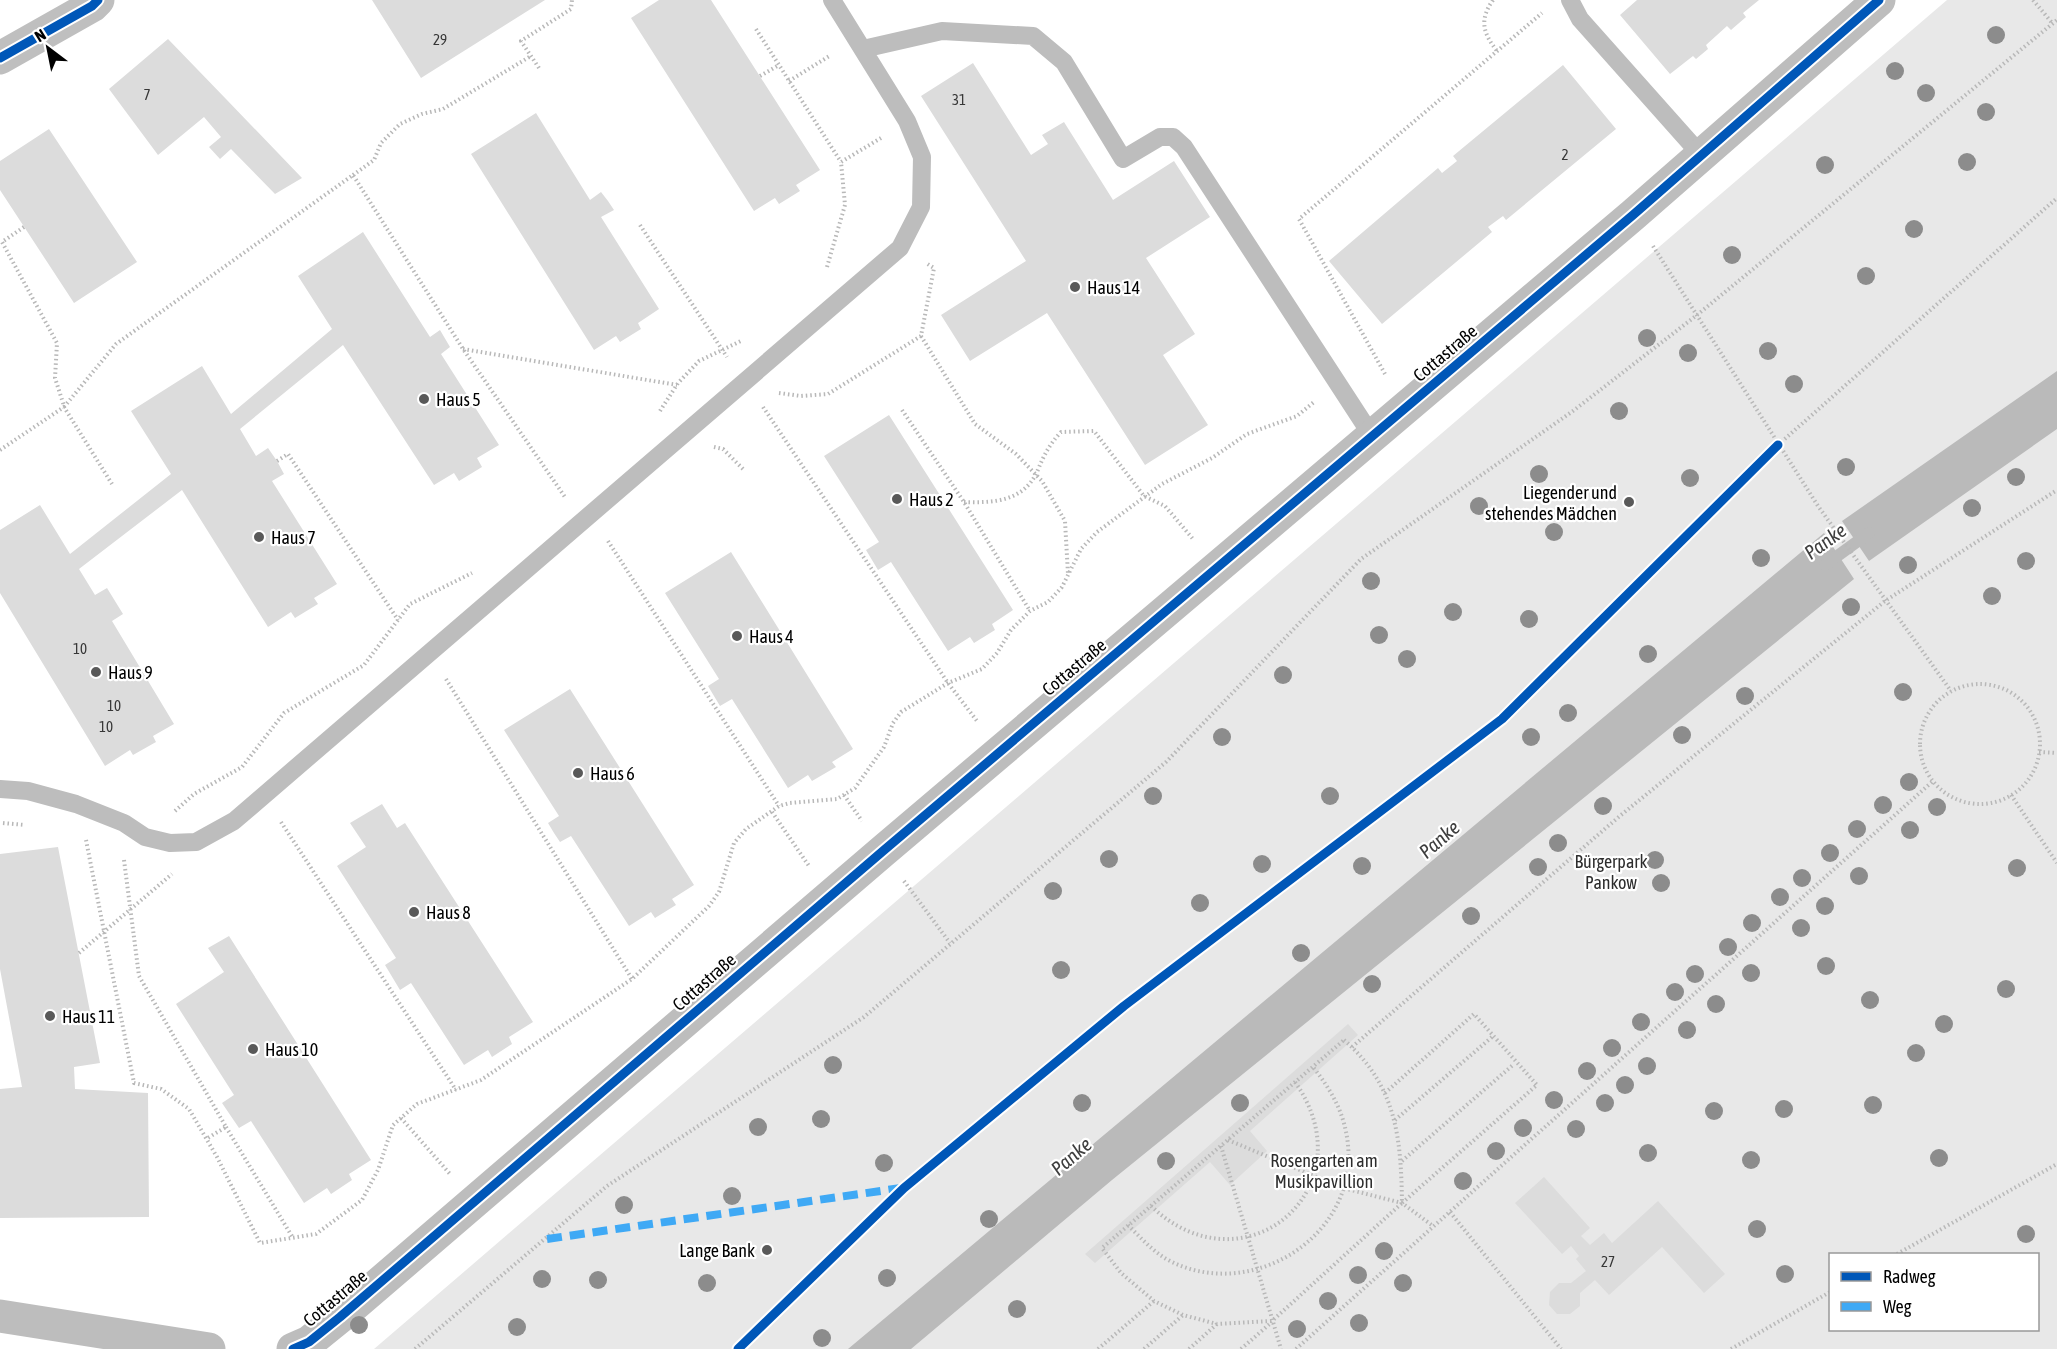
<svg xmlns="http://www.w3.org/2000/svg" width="2057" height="1349" viewBox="0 0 2057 1349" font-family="'Asap Condensed',sans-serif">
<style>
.green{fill:#e8e8e8;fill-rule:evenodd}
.water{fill:#bababa}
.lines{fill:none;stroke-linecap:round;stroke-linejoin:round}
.stream{stroke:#bababa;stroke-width:12}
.building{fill:#dcdcdc}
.path{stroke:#b8b8b8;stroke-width:4;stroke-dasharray:1.5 3;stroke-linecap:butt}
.service{stroke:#bdbdbd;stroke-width:18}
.minor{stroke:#bdbdbd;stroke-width:33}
.secondary{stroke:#bfbfbf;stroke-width:33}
.quiet{stroke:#3fa9f5;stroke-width:8;stroke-dasharray:15 8;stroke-linecap:butt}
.cycleway-casing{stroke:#fff;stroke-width:13}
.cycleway{stroke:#0057b8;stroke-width:9}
.tree{fill:#8c8c8c}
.poi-dot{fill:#595959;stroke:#fff;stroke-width:2}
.labels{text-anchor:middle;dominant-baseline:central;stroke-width:4.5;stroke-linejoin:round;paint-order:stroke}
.number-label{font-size:15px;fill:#373737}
.poi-label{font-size:18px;fill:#000;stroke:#fff;text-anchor:start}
.street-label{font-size:18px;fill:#000;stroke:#fff}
.park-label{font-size:18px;fill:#2d2d2d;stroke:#fff}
.water-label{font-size:20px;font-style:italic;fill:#3e3e3e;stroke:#fff}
</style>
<rect width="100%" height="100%" fill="#fff"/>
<!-- green -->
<path class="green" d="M1947,0H2057V1349H374ZM1830,1254H2038V1330H1830Z"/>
<!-- water -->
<path class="water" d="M2057,371V429L1869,561L1842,521Z
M1824,533L1854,579L1112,1180L911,1349H848Z"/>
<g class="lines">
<!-- stream -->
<path class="stream" d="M1825,565L1869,533"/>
</g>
<!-- building -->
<path class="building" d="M372,0H545L421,78Z
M659,0H711L820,170L796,185L800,191L779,204L775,198L754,211L631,18Z
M1637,0H1759L1743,13L1746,17L1731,30L1727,26L1706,45L1708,49L1696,59L1693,56L1670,74L1620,15Z
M168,39L226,99L302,178L275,194L231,149L220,159L209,147L221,137L204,117L158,155L109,89Z
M973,63L1031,155L1048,144L1042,135L1064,122L1113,200L1174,161L1210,217L1146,258L1195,334L1163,355L1208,425L1145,465L1047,313L970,361L941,315L1026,261L921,96Z
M1563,65L1616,129L1506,220L1503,216L1488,227L1492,232L1382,324L1329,261L1438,168L1442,173L1457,161L1453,156Z
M536,113L590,200L601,192L608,201L614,210L601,217L659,309L638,323L641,329L620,342L616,336L594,350L471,154Z
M49,129L137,262L74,303L0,190V161Z
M363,232L430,337L440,330L450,347L441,354L499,445L477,458L482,467L459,481L454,473L434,485L343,345L240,429L256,456L268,448L277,461L284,474L272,481L337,584L314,598L318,604L295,618L291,612L268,627L182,490L79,569L95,595L107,588L123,614L112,621L174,724L153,736L156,742L133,755L130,750L105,766L0,593V530L40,505L70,554L171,474L131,411L202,366L231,414L332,329L298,276Z
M889,415L1013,610L992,624L995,630L974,643L970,637L948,651L891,562L878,570L866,550L879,542L824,456Z
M731,552L853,749L832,762L836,767L812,781L808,775L788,788L732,699L720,706L708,686L719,679L665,593Z
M570,689L694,885L672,899L676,905L655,918L651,912L629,926L571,836L560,842L554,833L548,823L559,816L504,730Z
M382,804L397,828L405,823L533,1022L509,1037L512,1044L492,1057L488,1050L464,1065L411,983L400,990L385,965L396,958L337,866L366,847L350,823Z
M58,847L100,1063L74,1067L75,1089L148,1093L149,1217L0,1218V1089L22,1087L0,969V854Z
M229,936L371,1160L349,1174L352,1180L331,1194L327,1188L304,1203L251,1121L239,1128L222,1103L234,1095L176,1004L224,972L208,948Z
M1348,1024L1358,1035L1250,1131L1267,1151L1230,1185L1210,1162L1095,1263L1085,1254Z
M1544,1177L1590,1228L1581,1236L1590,1245L1604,1233L1612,1243L1658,1201L1725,1274L1704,1293L1662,1247L1609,1295L1595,1280L1580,1293V1306L1570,1314H1557L1549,1305L1550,1292L1559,1283H1571L1586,1271L1576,1259L1579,1256L1571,1246L1562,1254L1515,1203Z"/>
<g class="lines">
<!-- path -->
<path class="path" d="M1493,0C1479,20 1483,33 1497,51
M2033,0L2053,24
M756,29L841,162
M539,68L521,41L571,9L572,0
M760,76L779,65
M789,81L831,55
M353,175L374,160L381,143L400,124L422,114L443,109L531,56
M640,225L727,357
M24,227L2,242L57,343L55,378L64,406
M1653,246L1818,506L1951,691
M827,267L845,205L841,162L881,138
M921,336L975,424L1016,454L1042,481L1065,521L1068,574
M463,349L677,385
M1385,374L1299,219L1542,13
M779,393L801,396L828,394L921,336L934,268L926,263
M64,407L116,344L353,175L463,349L565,497
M763,407L948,683L977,721
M902,410L964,502L1030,611
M660,411L678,383L699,361L743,340
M1778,445L2057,198
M714,447L723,449L745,471
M0,450L64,407L112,484
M277,461L288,454L398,620
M964,502C992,503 1023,502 1037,472C1044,455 1049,445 1061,432L1094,431L1144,496L1165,506L1193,539
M608,541L779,806
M446,679L632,979
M1920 744a60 60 0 1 1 120 0a60 60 0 1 1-120 0Z
M2039,752L2057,753
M844,795L862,821
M2011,795L2057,863
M175,811L194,794L242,767L284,713L364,665L410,604L472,573
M772,812L809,866
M281,822L456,1090
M3,823L25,825
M86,840L134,1083L161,1089L189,1109L217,1157L260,1243L316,1234L362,1200L378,1170L393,1125L417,1104L481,1080L632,979L709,906L719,892L734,843L746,829L779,806L790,803L837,799L855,788L884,747L893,723L901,712L948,683L982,669L997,653L1011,630L1030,611L1048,602L1062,587L1081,549L1097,532L1162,484L1212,458L1247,434L1297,416L1314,402
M124,860L139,976L226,1127L206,1139
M904,881L950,943
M79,953L172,874
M1344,1040C1397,1086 1401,1139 1402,1203L1272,1321L1217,1324L1183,1315L1154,1301L1121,1273L1102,1248Z
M1352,1047L1621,815L1885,601L2057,490
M1385,1093L1474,1014L1537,1085L1402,1203
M401,1118L450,1174
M1395,1120L1492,1037
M226,1127L293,1238
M1228,1140L1343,1188L1402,1203L1433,1226
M1221,1146L1281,1349
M1402,1161L1514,1064
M1151,1206C1244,1295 1370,1188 1295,1082
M1450,1212L1561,1349
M1128,1225C1141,1238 1153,1252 1170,1261C1250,1302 1357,1238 1348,1145C1345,1114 1332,1091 1313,1067
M1897,1254L2057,1164
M415,1349L607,1186L864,1017L1166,762L1361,559L1573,411L1697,315L2057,20
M1098,1349L1154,1301
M1144,1349L1183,1315
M1189,1349L1217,1324
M1241,1349L1272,1322
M1296,1349L1933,781
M1731,1349L1830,1292"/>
<!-- service -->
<path class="service" d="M1570,0L1580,19L1701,155
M863,49L942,31L1033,36L1064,62L1123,159L1160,137H1173L1184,147L1372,436
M0,789L28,791L76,804L124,823L145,837L170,843L196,842L234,821L900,248L921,207L922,157L907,121L832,0"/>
<!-- minor -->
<path class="minor" d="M0,1316L209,1349
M293,1349L309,1342L340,1317L883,851L1633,215L1879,0"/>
<!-- secondary -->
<path class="secondary" d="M0,58L92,6L98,0"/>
<!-- quiet -->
<path class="quiet" d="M547,1239L901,1188"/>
<defs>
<path id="cycleway" d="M0,58L92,6L98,0
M293,1349L309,1342L340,1317L883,851L1633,215L1879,0
M738,1349L904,1188L1124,1006L1502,719L1778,445"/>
</defs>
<!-- cycleway casing -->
<use href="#cycleway" class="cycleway-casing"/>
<!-- cycleway -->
<use href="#cycleway" class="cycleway"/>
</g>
<!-- trees -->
<g class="tree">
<circle cx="1996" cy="35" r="9"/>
<circle cx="1895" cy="71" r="9"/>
<circle cx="1926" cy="93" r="9"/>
<circle cx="1986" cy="112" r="9"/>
<circle cx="1967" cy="162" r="9"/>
<circle cx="1825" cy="165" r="9"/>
<circle cx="1914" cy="229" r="9"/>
<circle cx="1732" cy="255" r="9"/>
<circle cx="1866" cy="276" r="9"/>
<circle cx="1647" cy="338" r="9"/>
<circle cx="1768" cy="351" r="9"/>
<circle cx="1688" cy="353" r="9"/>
<circle cx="1794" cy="384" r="9"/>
<circle cx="1619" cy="411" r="9"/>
<circle cx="1846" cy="467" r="9"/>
<circle cx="1539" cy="474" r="9"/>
<circle cx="2016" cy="477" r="9"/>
<circle cx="1690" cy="478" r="9"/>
<circle cx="1479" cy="506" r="9"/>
<circle cx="1972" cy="508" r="9"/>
<circle cx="1554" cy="532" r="9"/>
<circle cx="1761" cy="558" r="9"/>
<circle cx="2026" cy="561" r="9"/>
<circle cx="1908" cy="565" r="9"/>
<circle cx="1371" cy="581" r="9"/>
<circle cx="1992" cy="596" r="9"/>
<circle cx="1851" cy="607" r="9"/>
<circle cx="1453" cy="612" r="9"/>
<circle cx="1529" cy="619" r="9"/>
<circle cx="1379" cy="635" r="9"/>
<circle cx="1648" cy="654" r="9"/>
<circle cx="1407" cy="659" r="9"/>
<circle cx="1283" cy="675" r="9"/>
<circle cx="1903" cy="692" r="9"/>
<circle cx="1745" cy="696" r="9"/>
<circle cx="1568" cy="713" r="9"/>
<circle cx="1682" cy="735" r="9"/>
<circle cx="1222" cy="737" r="9"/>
<circle cx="1531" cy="737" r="9"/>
<circle cx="1909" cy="782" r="9"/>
<circle cx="1153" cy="796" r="9"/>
<circle cx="1330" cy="796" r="9"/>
<circle cx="1883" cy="805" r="9"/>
<circle cx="1603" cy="806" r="9"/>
<circle cx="1937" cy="807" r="9"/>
<circle cx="1857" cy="829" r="9"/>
<circle cx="1910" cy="830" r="9"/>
<circle cx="1558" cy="843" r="9"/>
<circle cx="1830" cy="853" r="9"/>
<circle cx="1109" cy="859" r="9"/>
<circle cx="1655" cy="860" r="9"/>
<circle cx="1262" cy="864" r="9"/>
<circle cx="1362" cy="866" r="9"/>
<circle cx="1538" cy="867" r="9"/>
<circle cx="2017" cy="868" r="9"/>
<circle cx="1859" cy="876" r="9"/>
<circle cx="1802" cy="878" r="9"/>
<circle cx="1661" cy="883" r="9"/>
<circle cx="1053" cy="891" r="9"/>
<circle cx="1780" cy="897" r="9"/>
<circle cx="1200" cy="903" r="9"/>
<circle cx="1825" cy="906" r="9"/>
<circle cx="1471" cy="916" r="9"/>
<circle cx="1752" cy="923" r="9"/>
<circle cx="1801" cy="928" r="9"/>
<circle cx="1728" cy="947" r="9"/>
<circle cx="1301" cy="953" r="9"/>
<circle cx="1826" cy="966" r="9"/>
<circle cx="1061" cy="970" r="9"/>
<circle cx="1751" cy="973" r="9"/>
<circle cx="1695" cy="974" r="9"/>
<circle cx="1372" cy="984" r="9"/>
<circle cx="2006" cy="989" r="9"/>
<circle cx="1675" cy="992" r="9"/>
<circle cx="1870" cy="1000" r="9"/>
<circle cx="1716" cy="1004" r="9"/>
<circle cx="1641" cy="1022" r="9"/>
<circle cx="1944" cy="1024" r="9"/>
<circle cx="1687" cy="1030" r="9"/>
<circle cx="1612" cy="1048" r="9"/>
<circle cx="1916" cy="1053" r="9"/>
<circle cx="833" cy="1065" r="9"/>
<circle cx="1647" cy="1066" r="9"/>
<circle cx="1587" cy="1071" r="9"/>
<circle cx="1625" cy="1085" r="9"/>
<circle cx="1554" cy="1100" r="9"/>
<circle cx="1082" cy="1103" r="9"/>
<circle cx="1240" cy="1103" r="9"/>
<circle cx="1605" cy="1103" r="9"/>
<circle cx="1873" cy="1105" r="9"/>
<circle cx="1784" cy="1109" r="9"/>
<circle cx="1714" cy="1111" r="9"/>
<circle cx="821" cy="1119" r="9"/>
<circle cx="758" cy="1127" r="9"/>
<circle cx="1523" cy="1128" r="9"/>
<circle cx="1576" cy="1129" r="9"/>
<circle cx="1496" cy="1151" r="9"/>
<circle cx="1648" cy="1153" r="9"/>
<circle cx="1939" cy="1158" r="9"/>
<circle cx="1751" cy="1160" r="9"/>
<circle cx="1166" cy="1161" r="9"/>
<circle cx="884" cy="1163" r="9"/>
<circle cx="1463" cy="1181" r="9"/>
<circle cx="732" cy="1196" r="9"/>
<circle cx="624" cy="1205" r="9"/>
<circle cx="989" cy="1219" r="9"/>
<circle cx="1757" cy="1229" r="9"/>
<circle cx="2026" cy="1234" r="9"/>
<circle cx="1384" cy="1251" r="9"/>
<circle cx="1785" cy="1274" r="9"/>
<circle cx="1358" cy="1275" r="9"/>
<circle cx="887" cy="1278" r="9"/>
<circle cx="542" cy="1279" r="9"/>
<circle cx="598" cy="1280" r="9"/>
<circle cx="707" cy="1283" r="9"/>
<circle cx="1403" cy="1283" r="9"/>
<circle cx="1328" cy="1301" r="9"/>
<circle cx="1017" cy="1309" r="9"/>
<circle cx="1359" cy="1323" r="9"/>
<circle cx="359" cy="1325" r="9"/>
<circle cx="517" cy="1327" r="9"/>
<circle cx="1297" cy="1329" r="9"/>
<circle cx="822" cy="1338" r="9"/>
</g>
<!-- markers -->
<g class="poi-dot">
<circle cx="1075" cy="287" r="6"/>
<circle cx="424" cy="399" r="6"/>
<circle cx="897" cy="499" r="6"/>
<circle cx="1629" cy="502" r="6"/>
<circle cx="259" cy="537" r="6"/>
<circle cx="737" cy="636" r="6"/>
<circle cx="96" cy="672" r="6"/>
<circle cx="578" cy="773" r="6"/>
<circle cx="414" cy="912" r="6"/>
<circle cx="50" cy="1016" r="6"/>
<circle cx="253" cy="1049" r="6"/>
<circle cx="767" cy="1250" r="6"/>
</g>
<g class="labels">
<!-- number labels -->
<g class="number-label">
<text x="440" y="39">29</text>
<text x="147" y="94">7</text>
<text x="959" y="99">31</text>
<text x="1565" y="154">2</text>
<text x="80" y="648">10</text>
<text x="114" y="705">10</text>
<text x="106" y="726">10</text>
<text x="1608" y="1261">27</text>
</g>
<!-- poi labels -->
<g class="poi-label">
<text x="1087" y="287">Haus 14</text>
<text x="436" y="399">Haus 5</text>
<text x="1617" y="492" text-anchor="end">Liegender und<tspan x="1617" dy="21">stehendes Mädchen</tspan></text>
<text x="909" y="499">Haus 2</text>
<text x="271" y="537">Haus 7</text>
<text x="749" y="636">Haus 4</text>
<text x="108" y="672">Haus 9</text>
<text x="590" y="773">Haus 6</text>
<text x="426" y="912">Haus 8</text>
<text x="62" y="1016">Haus 11</text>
<text x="265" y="1049">Haus 10</text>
<text x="755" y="1250" text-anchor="end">Lange Bank</text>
</g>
<!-- street labels -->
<g class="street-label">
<text transform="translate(1445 353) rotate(-40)">Cottastraße</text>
<text transform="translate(1074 667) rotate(-40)">Cottastraße</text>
<text transform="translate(704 982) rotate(-41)">Cottastraße</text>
<text transform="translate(335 1298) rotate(-40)">Cottastraße</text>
</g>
<!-- park labels -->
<g class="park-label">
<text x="1611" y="861">Bürgerpark<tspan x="1611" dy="21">Pankow</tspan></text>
<text x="1324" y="1160">Rosengarten am<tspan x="1324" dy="21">Musikpavillion</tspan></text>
</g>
<!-- water labels -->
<g class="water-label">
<text transform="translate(1825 541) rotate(-36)">Panke</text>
<text transform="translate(1439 839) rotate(-41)">Panke</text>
<text transform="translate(1071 1156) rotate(-41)">Panke</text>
</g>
</g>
<!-- legend -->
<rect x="1829" y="1253" width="210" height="78" fill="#ffffff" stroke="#999999" stroke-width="1.5"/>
<rect x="1841" y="1272" width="30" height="9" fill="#0057b8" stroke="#999999" stroke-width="1.5"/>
<text x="1883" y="1283" font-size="18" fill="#000000">Radweg</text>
<rect x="1841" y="1302" width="30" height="9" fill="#3fa9f5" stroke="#999999" stroke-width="1.5"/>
<text x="1883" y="1313" font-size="18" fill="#000000">Weg</text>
<!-- north arrow -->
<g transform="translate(48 48) rotate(328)" stroke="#ffffff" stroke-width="4.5" paint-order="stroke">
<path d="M0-4.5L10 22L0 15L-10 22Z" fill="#000000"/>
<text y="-9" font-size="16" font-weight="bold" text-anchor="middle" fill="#000000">N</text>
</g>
</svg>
